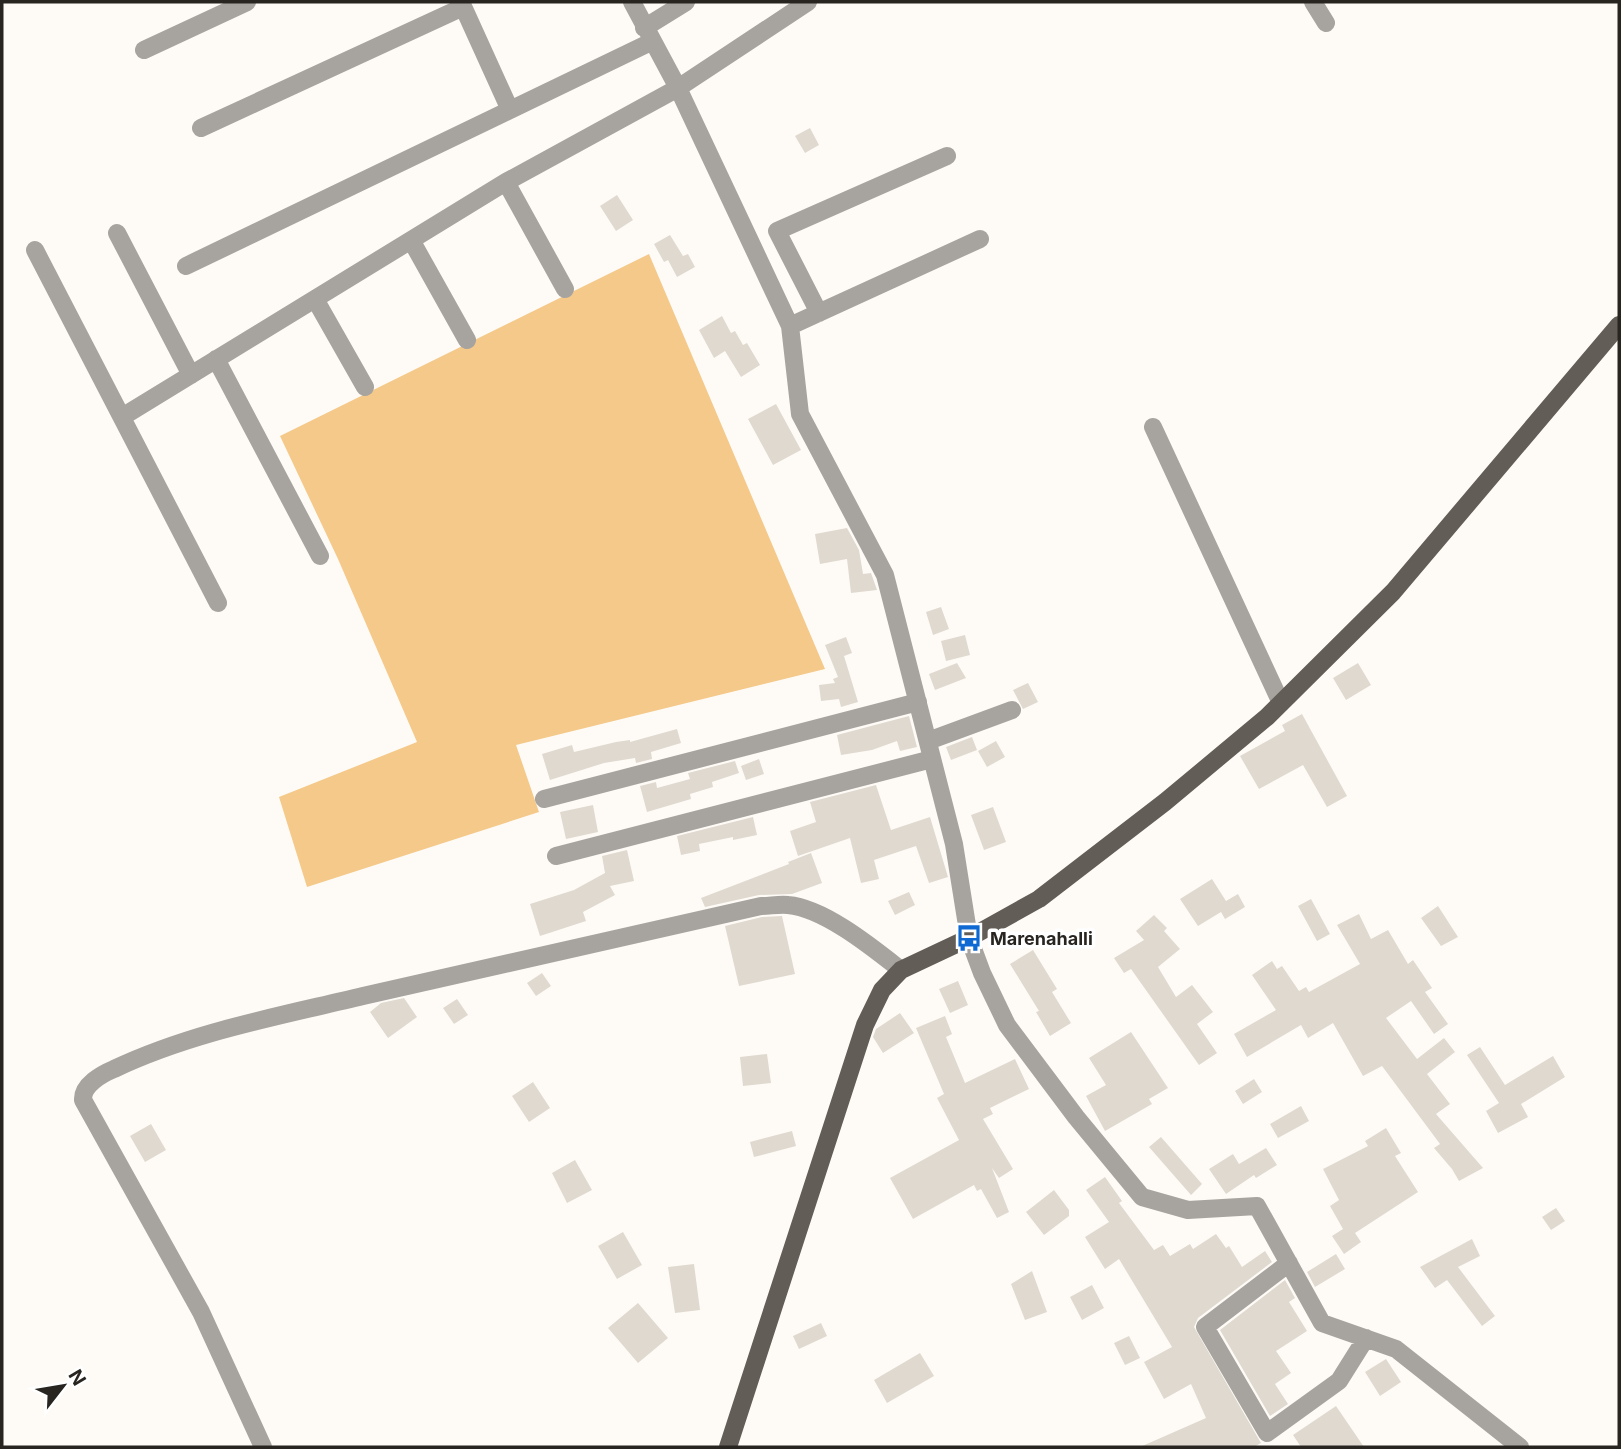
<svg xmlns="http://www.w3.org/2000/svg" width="1621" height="1449" viewBox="0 0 1621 1449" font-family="Inter,sans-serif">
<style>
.green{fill:#f4c98a}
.building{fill:#e0d9cf}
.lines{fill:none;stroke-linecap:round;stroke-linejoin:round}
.minor{stroke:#a7a4a0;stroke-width:18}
.major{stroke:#625d56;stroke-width:18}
.labels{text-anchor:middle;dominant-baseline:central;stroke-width:7;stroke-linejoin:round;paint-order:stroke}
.poi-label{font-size:18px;font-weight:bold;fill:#282521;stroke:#fff;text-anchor:start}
</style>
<rect width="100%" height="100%" fill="#fefbf7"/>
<!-- green -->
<path class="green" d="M649,254L825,669L516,745L539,812L307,887L279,797L417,742L338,559L280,436Z"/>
<!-- building -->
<path class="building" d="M810,128L819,145L805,153L795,136Z
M617,195L633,220L616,231L600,206Z
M670,235L683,256L688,254L695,267L677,277L668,260L664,262L654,244Z
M722,316L731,333L735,331L743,345L747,343L760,365L741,377L725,351L714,358L699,330Z
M776,404L801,450L773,465L748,419Z
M847,528L859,550L863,574L871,573L877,590L851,593L847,559L820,564L815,534Z
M941,607L949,629L933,635L926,612Z
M965,635L970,655L946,661L941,641Z
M846,637L852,653L844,656L858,702L841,707L839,699L821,701L819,685L835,683L833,679L838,677L825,645Z
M957,663L966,678L935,690L929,674Z
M1358,663L1371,685L1346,700L1333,678Z
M1028,683L1038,702L1023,709L1013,690Z
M1302,714L1347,796L1327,807L1303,765L1259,789L1240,756L1285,731L1282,725Z
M909,716L917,747L900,751L897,741L872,750L841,755L837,735Z
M677,729L681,743L651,752L652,759L636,763L635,758L604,763L550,780L542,754L572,745L574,752L616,742L630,740V742Z
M972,737L977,750L951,760L946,747Z
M996,741L1005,757L987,767L978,751Z
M759,759L764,774L746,780L741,766Z
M735,761L739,773L712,782L713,787L690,794L691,799L647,812L640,786L656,782L657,788L690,779L688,773Z
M876,785L891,830L930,817L948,877L929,883L916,846L874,860L879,879L861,883L850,838L798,856L790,831L816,822L810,802Z
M593,805L598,832L566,839L560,812Z
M993,807L1006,842L984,850L971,815Z
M753,817L757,835L733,840V837L699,844L700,851L681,855L677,836Z
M627,850L634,881L610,886L615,895L583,912L586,921L540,936L530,904L574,890L605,873L602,856Z
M811,853L822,883L792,894L759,895L705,907L701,898L789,864L788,862Z
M1212,879L1226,901L1238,894L1245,907L1225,919L1221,912L1198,926L1180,899Z
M909,892L915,905L895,915L888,901Z
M1311,899L1330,934L1317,941L1298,906Z
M1438,906L1458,937L1441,946L1421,918Z
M1359,914L1371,939L1388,930L1408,964L1413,960L1432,988L1425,992L1448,1024L1434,1034L1411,1001L1386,1018L1417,1059L1444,1038L1455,1052L1427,1074L1450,1104L1436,1114L1483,1168L1459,1181L1452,1169L1434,1148L1440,1144L1382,1066L1363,1076L1333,1023L1308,1038L1301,1025L1247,1057L1234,1034L1276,1010L1252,975L1272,961L1277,969L1282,966L1299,991L1306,987L1309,992L1360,964L1337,925Z
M1154,915L1167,928L1164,931L1180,949L1158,967L1176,997L1192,985L1213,1012L1197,1024L1217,1053L1199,1065L1131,969L1124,973L1114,958L1144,940L1136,931Z
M782,916L795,974L739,986L725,926L762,917Z
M1033,950L1057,989L1052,992L1071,1023L1050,1036L1036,1012L1039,1011L1010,964Z
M542,973L551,986L536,996L527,983Z
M958,981L968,1005L950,1013L939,989Z
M404,998L417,1017L388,1038L370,1012L381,1003Z
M457,999L468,1015L454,1024L443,1008Z
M900,1013L914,1033L883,1053L873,1037L876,1029Z
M945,1016L952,1034L946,1037L965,1083L1015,1059L1029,1089L990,1108L993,1114L983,1119L1013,1169L999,1178L992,1168L1009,1212L997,1218L981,1189L977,1191L974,1185L913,1219L890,1178L959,1140L937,1098L944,1094L916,1028Z
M1131,1032L1168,1088L1149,1099L1152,1104L1105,1131L1086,1096L1106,1085L1089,1058Z
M1480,1047L1505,1085L1553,1056L1565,1077L1521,1104L1528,1117L1498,1133L1486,1111L1499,1103L1467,1055Z
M767,1054L771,1083L743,1086L740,1057Z
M1254,1079L1262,1092L1243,1104L1235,1091Z
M533,1082L550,1108L529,1122L512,1096Z
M1301,1106L1309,1121L1278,1138L1270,1124Z
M151,1124L166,1150L145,1162L130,1136Z
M1386,1128L1401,1153L1395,1156L1418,1192L1355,1233L1361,1242L1344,1254L1332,1236L1343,1229L1330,1206L1339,1200L1323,1169L1368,1146L1365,1141Z
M792,1131L796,1146L754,1157L750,1142Z
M1161,1137L1202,1184L1191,1195L1149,1147Z
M1266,1148L1277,1165L1256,1178L1254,1175L1226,1194L1209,1169L1233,1154L1239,1164Z
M575,1160L592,1190L567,1203L552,1173Z
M1105,1177L1122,1201L1119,1203L1154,1250L1163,1245L1170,1256L1190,1244L1193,1249L1216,1234L1226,1248L1229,1246L1242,1267L1265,1251L1272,1262L1198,1318L1194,1327L1261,1443L1254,1447H1140L1206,1418L1191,1384L1164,1399L1144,1362L1172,1347L1119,1259L1105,1269L1085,1237L1109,1222L1086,1190Z
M1054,1190L1069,1210V1216L1044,1235L1026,1212Z
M1556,1208L1565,1221L1551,1230L1542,1217Z
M623,1232L642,1265L617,1279L598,1246Z
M1472,1239L1480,1256L1458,1267L1495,1316L1482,1326L1447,1280L1435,1288L1420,1267Z
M1336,1254L1345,1269L1315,1287L1307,1272Z
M694,1264L700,1310L675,1313L668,1267Z
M1032,1271L1047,1312L1025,1320L1011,1284Z
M1285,1280L1295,1298L1289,1302L1307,1331L1276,1351L1291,1373L1275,1384L1288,1404L1270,1416L1220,1330Z
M1092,1285L1104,1308L1082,1320L1070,1297Z
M638,1303L668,1338L638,1363L608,1328Z
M821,1323L827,1336L799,1349L793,1336Z
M1129,1336L1140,1358L1125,1365L1114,1343Z
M920,1353L934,1376L887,1403L874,1380Z
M1386,1359L1401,1382L1380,1396L1365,1372Z
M1336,1406L1364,1447H1301L1293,1435Z"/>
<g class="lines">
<!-- minor -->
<path class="minor" d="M461,2L510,110
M632,2L678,88L790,326L800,414L885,575L954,844L969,938L982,973L1007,1025L1076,1117L1142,1197L1188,1210L1257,1206L1322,1323L1396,1349L1520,1447
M1313,2L1326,23
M644,28L686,2
M144,50L247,2
M201,128L463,7
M506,182L565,289
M117,233L191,375
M411,240L467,340
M35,250L218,603
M186,266L651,42
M315,299L365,387
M819,313L777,231L947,156
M790,326L980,239
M216,359L320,556
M122,417L506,182L678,88L808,2
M1153,427L1281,703
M928,741L1012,710
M544,799L918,702
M556,856L932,759
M1289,1263L1205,1327L1267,1433L1339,1381L1366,1338
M263,1447L201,1312L83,1100C82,1085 102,1074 114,1069C192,1032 280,1016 363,996C495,965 628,936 761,906C770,906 779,904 788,905C824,908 873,948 901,970"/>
<!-- major -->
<path class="major" d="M728,1447L865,1025L882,990L901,970L969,938L1039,899L1165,802L1267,717L1393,592L1619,325"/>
</g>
<!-- icons -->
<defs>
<symbol id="bus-bare" viewBox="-9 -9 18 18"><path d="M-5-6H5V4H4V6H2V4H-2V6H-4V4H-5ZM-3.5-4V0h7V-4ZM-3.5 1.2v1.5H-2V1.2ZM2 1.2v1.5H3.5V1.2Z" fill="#0f69d2" stroke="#fff" stroke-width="2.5" paint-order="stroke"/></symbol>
</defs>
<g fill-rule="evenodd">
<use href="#bus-bare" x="950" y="919" width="38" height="38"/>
</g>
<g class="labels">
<!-- poi labels -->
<g class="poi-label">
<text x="990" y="938">Marenahalli</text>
</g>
</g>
<!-- border -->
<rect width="1621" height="1449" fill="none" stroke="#282521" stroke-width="7"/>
<!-- north arrow -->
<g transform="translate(63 1386) rotate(59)" stroke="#ffffff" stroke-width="5" paint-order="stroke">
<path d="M0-5L12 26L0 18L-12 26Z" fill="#282521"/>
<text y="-10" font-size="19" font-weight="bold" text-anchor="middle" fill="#282521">N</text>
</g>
</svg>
